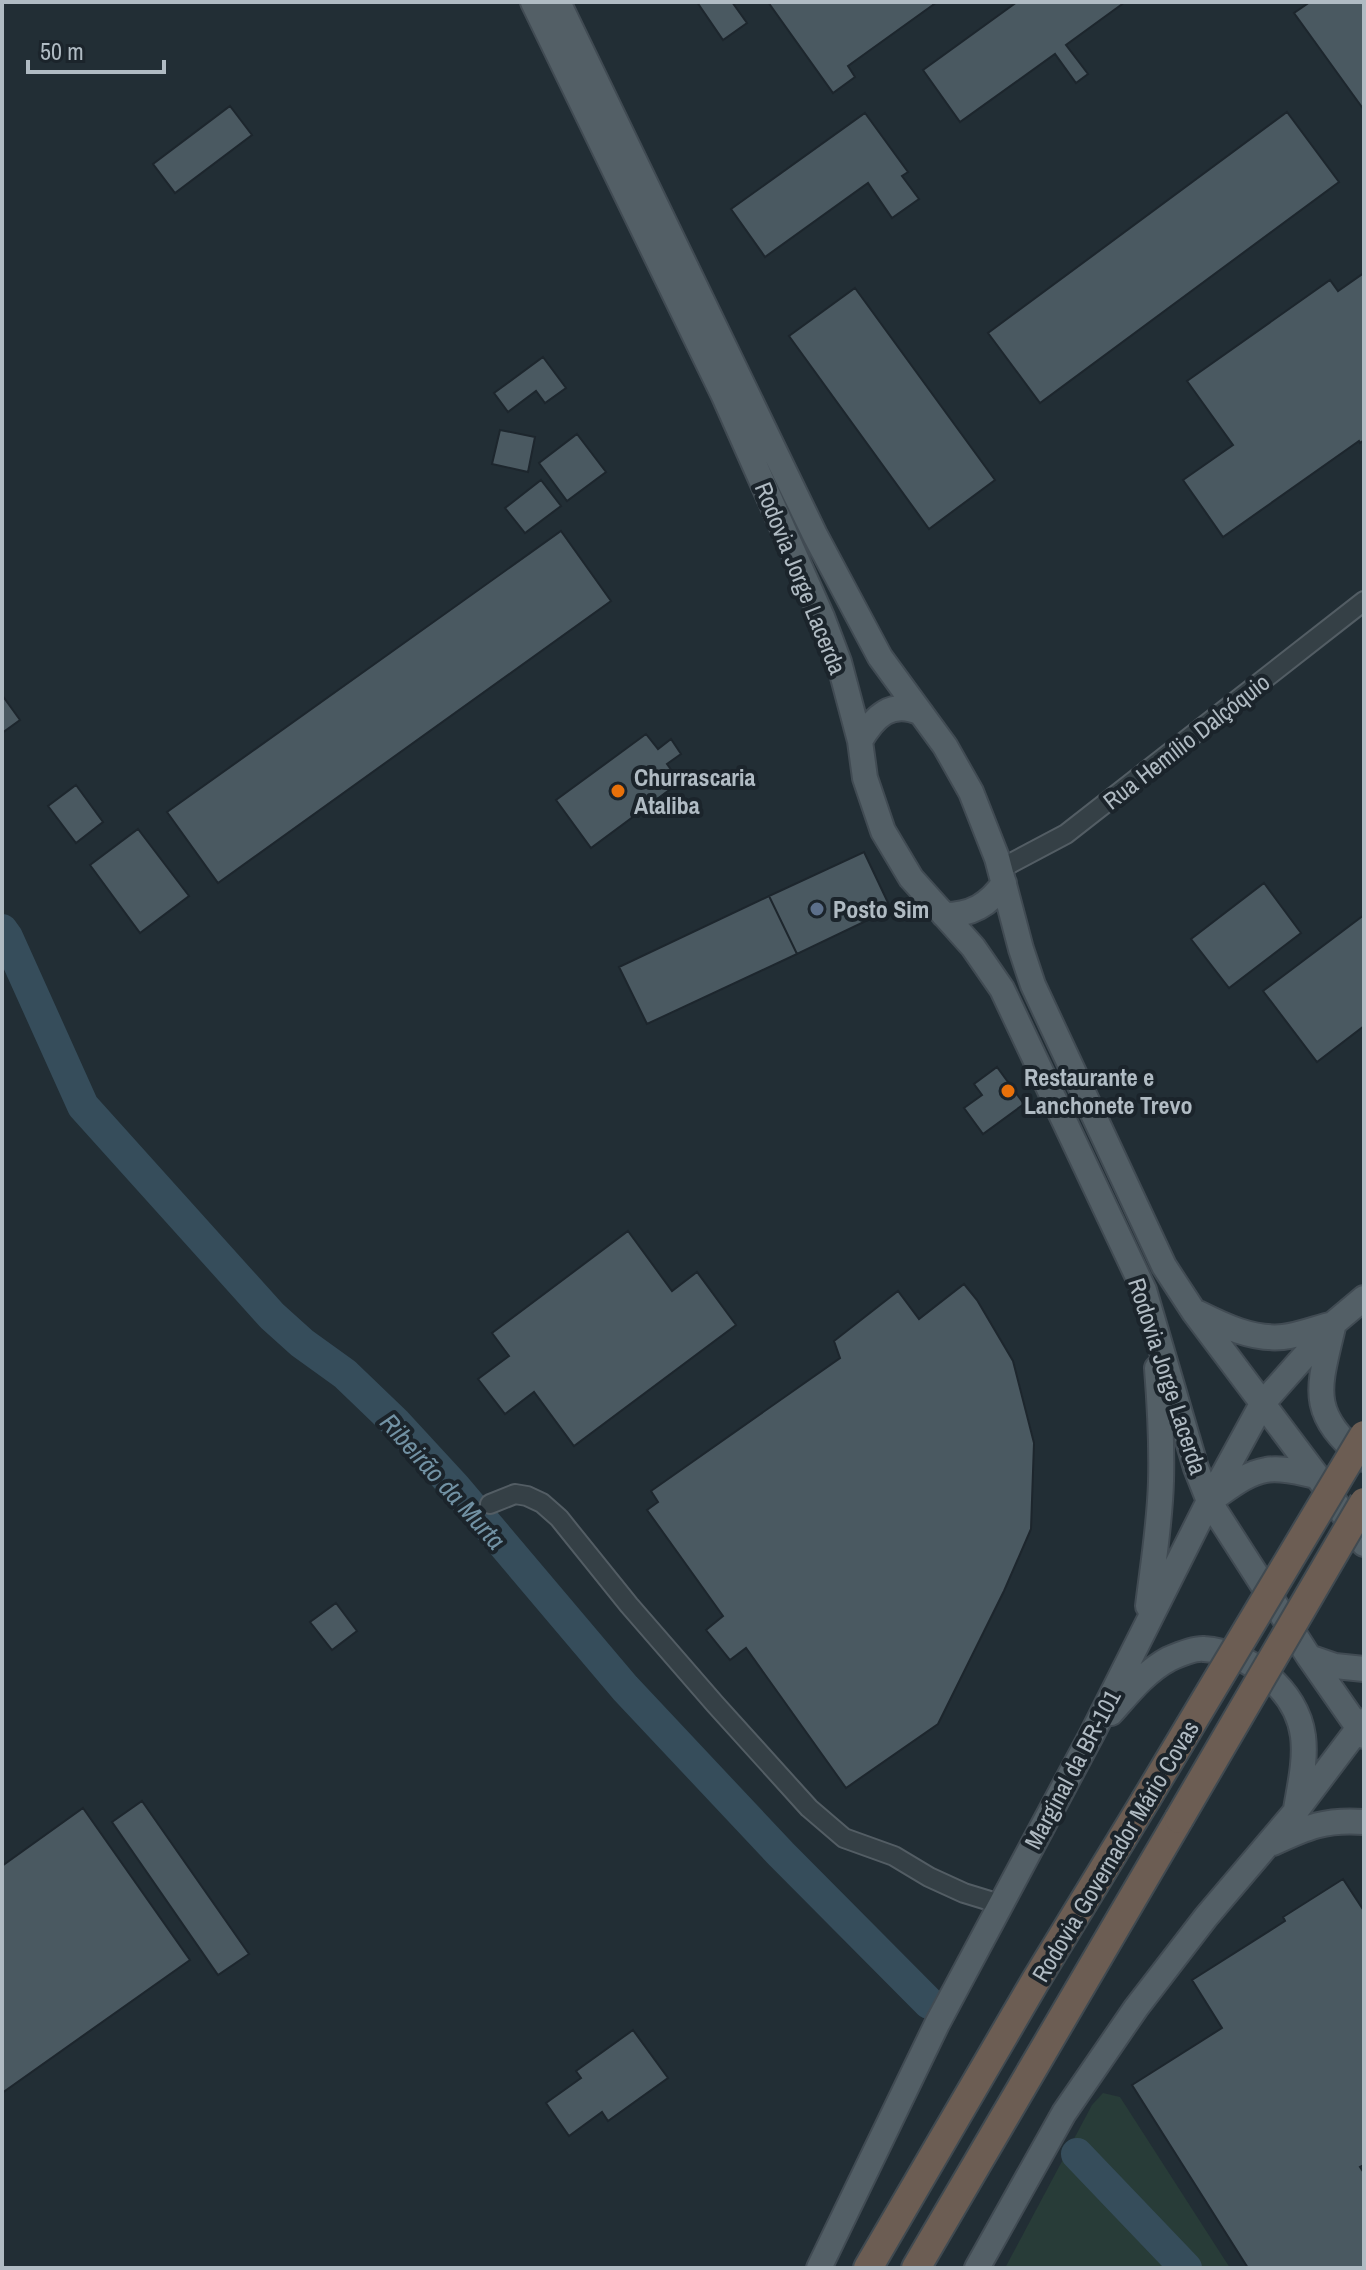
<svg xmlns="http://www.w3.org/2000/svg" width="1366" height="2270" viewBox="0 0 1366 2270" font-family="'Archivo Narrow',sans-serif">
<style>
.green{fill:#283c38}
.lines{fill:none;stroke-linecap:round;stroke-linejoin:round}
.river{stroke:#364d5b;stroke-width:32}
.building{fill:#4a5961;stroke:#1d262d;stroke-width:2}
.minor-casing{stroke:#535d64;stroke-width:22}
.major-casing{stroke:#414b53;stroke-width:28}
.highway-casing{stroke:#404a51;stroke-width:32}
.minor{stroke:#354046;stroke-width:18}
.major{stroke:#535f66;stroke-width:24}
.highway{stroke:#6c5d53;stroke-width:28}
.highway-bridge-casing{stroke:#404a51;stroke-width:32;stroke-linecap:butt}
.highway-bridge{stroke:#6c5d53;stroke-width:28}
.food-dot{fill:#e8710a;stroke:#1b242b;stroke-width:3}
.service-dot{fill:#5c6f8a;stroke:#1b242b;stroke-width:3}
.labels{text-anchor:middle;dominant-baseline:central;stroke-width:8;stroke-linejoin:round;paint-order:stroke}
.street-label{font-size:24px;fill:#b0bbc3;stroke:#1b242b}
.poi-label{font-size:24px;font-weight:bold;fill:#b0bbc3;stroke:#1b242b;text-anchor:start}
.water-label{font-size:26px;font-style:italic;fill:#7292a4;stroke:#1b242b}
</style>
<rect width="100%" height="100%" fill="#222e35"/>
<!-- green -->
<path class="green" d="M1103,2093L1120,2097L1230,2268H1005L1092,2105Z"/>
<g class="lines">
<!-- river -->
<path class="river" d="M2,930L7,937L83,1106L272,1316L302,1343L345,1374L396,1423L455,1487L625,1688L781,1854L929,2003
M1077,2154L1186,2268"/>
</g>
<!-- building -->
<path class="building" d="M697,2H732L747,23L723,40Z
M768,2H937L848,66L855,77L833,93Z
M1017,2H1125L1066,45L1088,74L1076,83L1055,54L960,122L923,70Z
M1310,2H1364V110L1294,13Z
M230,106L252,135L175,193L153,164Z
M1287,112L1339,182L1040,403L988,333Z
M865,113L908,172L902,176L919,199L892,218L868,183L765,257L731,209Z
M1364,273V440L1360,443L1359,441L1223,537L1183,480L1233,445L1187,381L1330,280L1338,291Z
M855,288L995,480L929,529L789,336Z
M543,357L566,388L545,403L536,391L508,412L494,393Z
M500,430L535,437L528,472L492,464Z
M577,434L606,472L567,501L539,463Z
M541,480L561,506L525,533L505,508Z
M561,531L611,601L218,883L167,812Z
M2,695L20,720L2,733Z
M646,734L658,749L671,739L681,754L667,764L680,782L591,848L556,800Z
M76,785L103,822L76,843L48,806Z
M138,829L189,896L140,933L90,865Z
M864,852L891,909L797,954L769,896Z
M1264,883L1301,933L1229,988L1191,939Z
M769,896L797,954L647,1024L619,967Z
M1364,915V1026L1317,1062L1263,991Z
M997,1067L1024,1104L983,1134L964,1108L982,1095L974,1084Z
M628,1231L672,1291L697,1272L736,1325L574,1446L534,1392L505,1414L478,1379L509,1356L492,1333Z
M964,1284L977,1300L1013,1361L1034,1443L1031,1529L1004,1591L938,1724L846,1788L746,1648L730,1660L706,1630L723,1616L647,1510L658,1502L651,1491L840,1358L834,1341L898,1291L919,1319Z
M336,1603L357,1631L332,1650L310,1622Z
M142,1801L249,1954L218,1975L112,1822Z
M83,1808L190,1960L2,2093V1866Z
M1343,1879L1364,1911V2165L1360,2167L1364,2173V2268H1248L1132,2085L1222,2028L1192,1980L1285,1921L1283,1917Z
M633,2030L668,2078L608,2121L602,2112L569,2136L546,2103L581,2078L576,2071Z"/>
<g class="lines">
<defs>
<path id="minor" d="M1000,869L1066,834L1364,601
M490,1504L515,1494L527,1496L542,1503L559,1518L629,1605L715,1704L809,1808L844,1838L894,1856L929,1877L964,1893L1000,1904"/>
<path id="major" d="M533,2L724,396L822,617L839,662L860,741L865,778L883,831L911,878L973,947L1002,989L1144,1290L1196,1468L1209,1501L1309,1657L1364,1736
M558,2L815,535L880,657L945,746L971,792L997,858L1021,949L1033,985L1164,1266L1194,1312L1317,1476L1364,1544
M860,741C874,717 891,699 921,713
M944,915C971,915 989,905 1004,883
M1198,1313C1224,1326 1253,1340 1283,1337C1300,1335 1317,1328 1333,1324
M1333,1327C1318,1391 1308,1412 1364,1459
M1214,1498C1230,1487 1247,1473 1266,1470C1282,1467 1301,1473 1317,1476
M1148,1606C1153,1565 1160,1523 1161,1481C1162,1444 1160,1406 1157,1368
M1309,1657L1335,1666L1364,1669
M1111,1713C1128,1694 1146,1671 1169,1659C1178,1655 1195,1648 1204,1649C1249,1652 1297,1690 1303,1736C1306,1760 1300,1785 1296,1809
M1273,1843C1307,1827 1326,1819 1364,1822
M819,2268L937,2024L1092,1734L1209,1501L1262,1404L1333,1324L1364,1298
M977,2268L1064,2113L1136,2008L1206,1917L1296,1811L1364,1721"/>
<path id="highway" d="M868,2268L1036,1980L1145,1801
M916,2268L1179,1819"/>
</defs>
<!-- minor casing -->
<use href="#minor" class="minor-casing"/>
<!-- major casing -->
<use href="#major" class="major-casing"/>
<!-- highway casing -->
<use href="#highway" class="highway-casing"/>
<!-- minor -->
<use href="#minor" class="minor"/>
<!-- major -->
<use href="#major" class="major"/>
<!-- highway -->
<use href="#highway" class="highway"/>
<defs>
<path id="highway-bridge" d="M1145,1801L1364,1435
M1179,1819L1364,1502"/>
</defs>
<!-- highway-bridge casing -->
<use href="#highway-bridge" class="highway-bridge-casing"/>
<!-- highway-bridge -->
<use href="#highway-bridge" class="highway-bridge"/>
</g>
<!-- markers -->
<g class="food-dot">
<circle cx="618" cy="791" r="8"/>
<circle cx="1008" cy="1091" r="8"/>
</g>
<circle class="service-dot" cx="817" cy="909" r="8"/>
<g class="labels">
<!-- street labels -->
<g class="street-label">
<text transform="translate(801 578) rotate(68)">Rodovia Jorge Lacerda</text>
<text transform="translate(1186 741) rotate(-38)">Rua Hemílio Dalçóquio</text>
<text transform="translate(1168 1376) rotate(72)">Rodovia Jorge Lacerda</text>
<text transform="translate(1072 1769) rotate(-62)">Marginal da BR-101</text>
<text transform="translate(1115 1851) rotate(-59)">Rodovia Governador Mário Covas</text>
</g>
<!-- poi labels -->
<g class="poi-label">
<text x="634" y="777">Churrascaria<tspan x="634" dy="28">Ataliba</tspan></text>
<text x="833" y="909">Posto Sim</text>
<text x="1024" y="1077">Restaurante e<tspan x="1024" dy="28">Lanchonete Trevo</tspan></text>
</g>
<!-- water labels -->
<g class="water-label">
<text transform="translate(443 1481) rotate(48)">Ribeirão da Murta</text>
</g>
</g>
<!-- border -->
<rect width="1366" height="2270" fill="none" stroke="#b0bbc3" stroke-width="8"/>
<!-- scale -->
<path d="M28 60v12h136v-12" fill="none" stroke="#b0bbc3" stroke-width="4"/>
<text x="40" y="60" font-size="24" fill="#b0bbc3" stroke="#1b242b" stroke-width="6" paint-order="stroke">50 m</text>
</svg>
